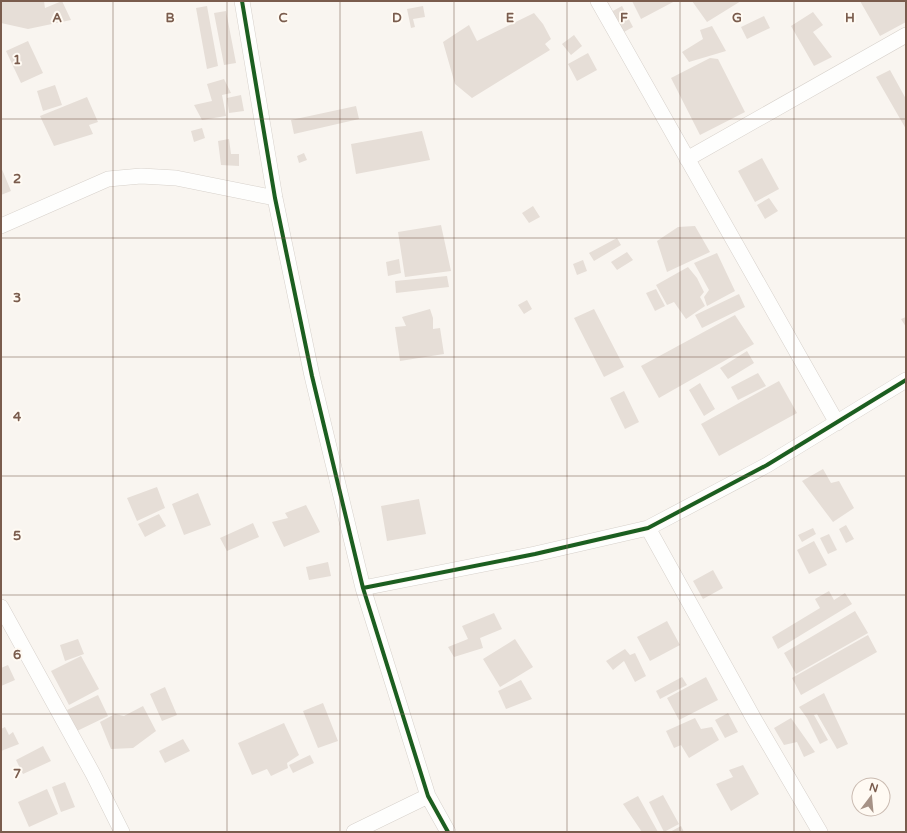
<svg xmlns="http://www.w3.org/2000/svg" width="907" height="833" viewBox="0 0 907 833" font-family="'Varela Round',sans-serif">
<style>
.building{fill:#e6ded7}
.lines{fill:none;stroke-linecap:round;stroke-linejoin:round}
.minor-casing{stroke:#d7d1cb;stroke-width:16}
.minor{stroke:#fefefd;stroke-width:15}
.cycleway-casing{stroke:#fffaf3;stroke-width:6}
.cycleway{stroke:#1b5e20;stroke-width:4}
.grid{fill:none;stroke:#7a5c4d;stroke-width:1;stroke-opacity:0.55}
.grid-label{font-size:13px;text-anchor:middle;font-weight:bold;fill:#7a5c4d;stroke:#fffaf3;stroke-width:4;stroke-linejoin:round;paint-order:stroke}
</style>
<rect width="100%" height="100%" fill="#f9f5f0"/>
<!-- building -->
<path class="building" d="M1,1H44L45,8L62,1L71,20L28,29L1,23Z
M632,1H675L641,19Z
M692,1H741L707,22Z
M860,1H906V22L880,36Z
M207,6L218,66L207,69L196,8Z
M423,6L425,17L413,19L415,27L411,28L407,9Z
M622,6L633,27L622,33L611,12Z
M226,11L236,63L224,65L214,13Z
M813,12L823,25L813,32L832,57L814,66L791,26Z
M534,13L543,24L551,39L545,44L550,50L472,98L455,84L443,42L469,25L477,41Z
M764,16L770,28L747,39L741,27Z
M712,26L726,51L689,62L682,52L703,39L700,30Z
M574,35L582,46L571,55L562,44Z
M28,41L43,73L21,83L6,51Z
M588,53L597,70L577,81L568,64Z
M710,58L718,59L745,112L700,135L671,78Z
M890,70L906,99V129L876,77Z
M224,79L231,93L222,95L226,116L202,120L194,105L212,101L207,84Z
M55,85L62,105L43,111L37,91Z
M241,95L244,111L229,113L227,98Z
M87,97L98,122L89,125L93,134L54,146L40,116Z
M356,106L359,119L294,134L291,120Z
M202,128L205,138L194,142L191,131Z
M422,131L430,160L356,174L351,144Z
M229,139L231,154H239V166L221,165L218,141Z
M304,153L307,160L299,163L297,156Z
M762,158L779,189L755,202L738,171Z
M1,167L11,191L1,195Z
M769,198L778,211L765,219L757,205Z
M533,206L540,217L529,223L522,213Z
M441,225L451,271L405,277L398,232Z
M695,226L710,252L667,272L657,241L678,227Z
M617,238L621,245L594,261L589,253Z
M627,252L633,260L617,270L611,262Z
M717,253L735,291L707,306L704,297L709,290L694,263Z
M399,259L401,273L388,276L386,262Z
M583,260L587,271L577,275L573,264Z
M688,267L697,278L704,292L700,297L705,306L686,319L674,302L667,305L656,285Z
M447,276L449,287L396,293L395,281Z
M656,289L665,306L655,311L646,293Z
M739,294L745,307L702,328L695,315Z
M527,300L532,309L524,314L518,305Z
M430,309L433,318V329L440,328L444,354L400,361L395,327L406,326L402,317Z
M594,309L624,367L604,377L574,318Z
M735,315L754,344L659,398L641,366Z
M906,317V327L901,319Z
M747,351L754,363L728,379L720,368Z
M758,373L766,386L738,400L731,387Z
M779,381L797,413L719,456L701,424Z
M700,383L715,409L704,416L689,390Z
M624,391L639,422L625,429L610,398Z
M823,469L831,483L839,481L854,508L833,522L802,481Z
M157,487L165,508L137,521L127,498Z
M198,493L211,525L184,535L172,504Z
M419,499L426,534L387,541L381,506Z
M306,505L320,532L284,547L272,522L288,518L285,513Z
M159,514L166,526L145,537L138,524Z
M253,523L259,537L227,551L220,538Z
M846,525L854,539L846,543L839,529Z
M813,528L816,534L802,542L798,535Z
M829,534L837,550L828,554L820,538Z
M814,541L827,565L809,574L797,550Z
M328,562L331,576L309,580L306,567Z
M713,570L723,588L703,599L693,581Z
M829,591L834,600L845,593L852,604L778,649L772,637L825,605L820,608L815,599Z
M855,611L868,633L796,674L784,653Z
M494,613L502,629L480,638L483,648L454,657L448,647L468,639L462,626Z
M667,621L680,645L650,661L637,637Z
M868,635L877,652L801,695L792,678Z
M78,639L84,654L65,661L60,645Z
M515,639L533,667L500,687L483,659Z
M625,649L630,655L635,653L646,676L635,682L624,661L613,670L606,661Z
M81,656L99,689L69,705L51,671Z
M8,665L15,680L1,686V668Z
M682,677L687,685L660,699L656,691Z
M706,677L718,700L679,720L667,698Z
M521,680L532,699L506,709L498,691Z
M165,687L177,715L162,721L150,694Z
M824,693L848,744L837,749L817,714L814,715L828,740L820,744L807,718L799,707Z
M98,695L108,716L77,731L67,710Z
M323,703L338,741L318,748L303,711Z
M143,706L156,731L133,748L111,749L100,722L115,714L124,716Z
M728,713L738,732L725,738L715,720Z
M695,718L701,729L712,727L719,740L689,758L681,745L674,748L666,731Z
M791,718L815,752L804,757L797,742L784,745L774,728Z
M284,723L299,755L287,763L288,768L271,776L267,769L252,775L238,743Z
M5,727L9,735L13,732L19,744L1,751V729Z
M183,739L190,751L165,763L159,751Z
M43,746L51,761L23,774L16,760Z
M310,755L314,763L293,773L289,765Z
M743,765L759,794L731,811L716,784L733,777L729,770Z
M65,782L75,807L61,812L52,787Z
M47,789L58,814L29,827L18,802Z
M663,795L679,824L664,832L649,802Z
M638,796L658,832H642L623,804Z
M681,826L684,832H670Z"/>
<g class="lines">
<defs>
<path id="minor" d="M242,1L275,198L312,376L363,588L428,796L448,832
M598,1L837,423
M687,159L906,35
M1,226L108,179L141,176L176,178L275,198
M648,528L754,719L820,832
M363,588L535,554L648,528L767,465L906,380
M1,607L93,774L122,832
M354,832L428,796"/>
</defs>
<!-- minor casing -->
<use href="#minor" class="minor-casing"/>
<!-- minor -->
<use href="#minor" class="minor"/>
<defs>
<path id="cycleway" d="M242,1L275,198L312,376L363,588L428,796L448,832
M363,588L535,554L648,528L767,465L906,380"/>
</defs>
<!-- cycleway casing -->
<use href="#cycleway" class="cycleway-casing"/>
<!-- cycleway -->
<use href="#cycleway" class="cycleway"/>
</g>
<!-- grid -->
<path class="grid" d="M113,1V832M227,1V832M340,1V832M454,1V832M567,1V832M680,1V832M794,1V832M1,119H906M1,238H906M1,357H906M1,476H906M1,595H906M1,714H906"/>
<g class="grid-label">
<text x="57" y="22">A</text>
<text x="170" y="22">B</text>
<text x="283" y="22">C</text>
<text x="397" y="22">D</text>
<text x="510" y="22">E</text>
<text x="624" y="22">F</text>
<text x="737" y="22">G</text>
<text x="850" y="22">H</text>
<text x="17" y="64">1</text>
<text x="17" y="183">2</text>
<text x="17" y="302">3</text>
<text x="17" y="421">4</text>
<text x="17" y="540">5</text>
<text x="17" y="659">6</text>
<text x="17" y="778">7</text>
</g>
<!-- border -->
<rect width="907" height="833" fill="none" stroke="#7a5c4d" stroke-width="4"/>
<!-- north arrow -->
<g transform="translate(871 797) rotate(16)"><circle r="19" fill="#fffaf3" stroke="#cabbb1"/>
<path d="M0-3L7 15L0 10L-7 15Z" fill="#a69286"/>
<text y="-6" font-size="11" font-weight="bold" text-anchor="middle" fill="#7a5c4d">N</text>
</g>
</svg>
